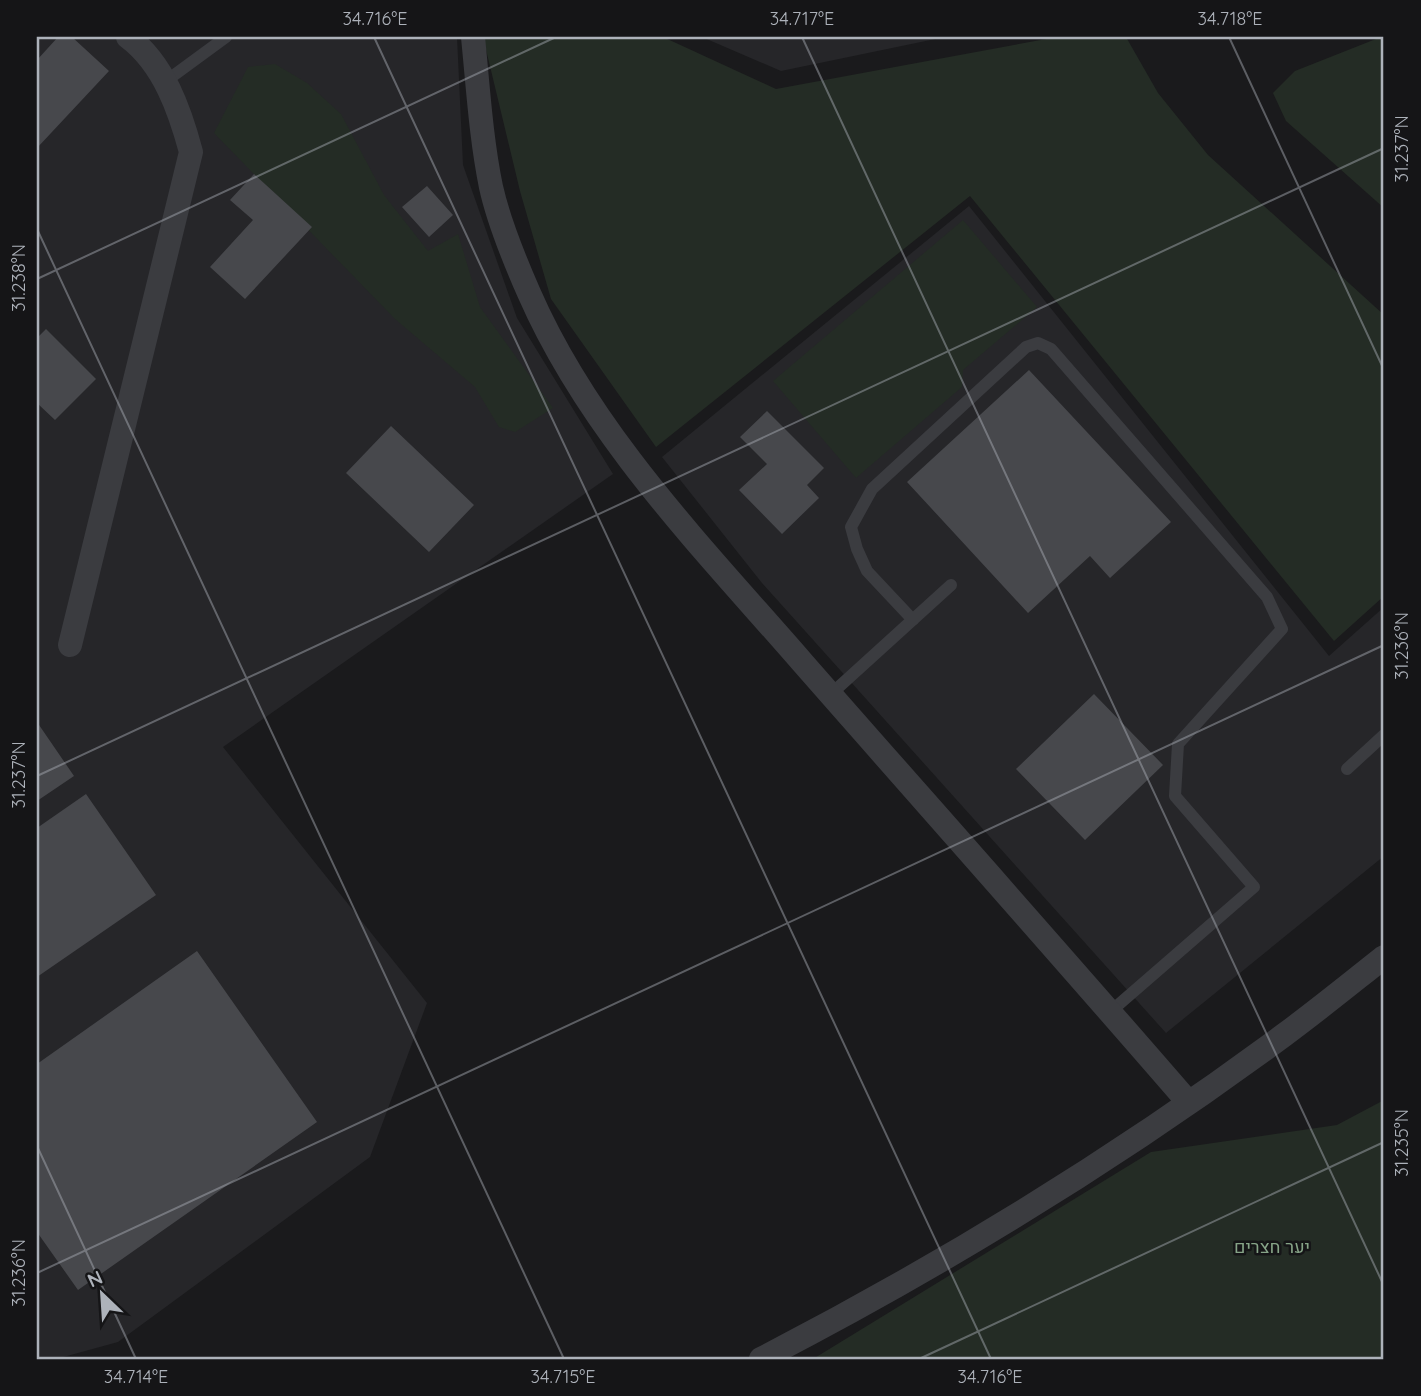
<svg xmlns="http://www.w3.org/2000/svg" width="1421" height="1396" viewBox="0 0 1421 1396" font-family="Quicksand,Heebo,sans-serif">
<style>
.built{fill:#262629}
.green{fill:#242c25}
.building{fill:#47484c}
.lines{fill:none;stroke-linecap:round;stroke-linejoin:round}
.lane{stroke:#3b3c40;stroke-width:12}
.street{stroke:#3b3c40;stroke-width:24}
.ticks{fill:none;stroke:#adb2ba;stroke-width:2;stroke-opacity:0.45}
.labels{text-anchor:middle;dominant-baseline:central;stroke-width:5;stroke-linejoin:round;paint-order:stroke}
.park-label{font-size:18px;fill:#86a387;stroke:#151517}
.neatline{fill:none;stroke:#adb2ba;stroke-width:2.5}
.ticks-label{font-size:18px;text-anchor:middle;fill:#adb2ba}
</style>
<rect width="100%" height="100%" fill="#1a1a1c"/>
<!-- built -->
<path class="built" d="M37,37H457L463,165L517,318L613,474L223,747L427,1003L370,1157L118,1342L56,1359H37Z
M702,37H945L781,71Z
M969,206L1329,656L1384,607V856L1166,1033L762,583L662,457Z"/>
<!-- green -->
<path class="green" d="M483,37H663L776,89L1057,37H1126L1158,93L1208,155L1384,315V596L1334,641L970,196L656,447L551,299L520,191Z
M1381,37H1384V208L1286,121L1273,93L1295,71Z
M275,64L307,83L341,114L384,195L428,251L458,234L480,307L553,408L515,432L499,427L475,387L395,319L214,133L248,67Z
M963,220L1037,307L963,370L962,387L856,478L773,381Z
M1384,1100V1359H813L1151,1152L1337,1125Z"/>
<!-- building -->
<path class="building" d="M58,37H72L109,71L37,148V60Z
M254,174L312,227L245,299L210,267L253,220L230,200Z
M427,186L453,215L429,237L402,207Z
M46,329L96,379L55,420L37,403V338Z
M1029,370L1171,522L1110,578L1090,556L1028,613L907,482Z
M767,411L824,468L807,485L819,498L782,534L739,490L767,464L740,437Z
M391,426L474,505L429,552L346,473Z
M1094,694L1163,765L1085,840L1016,769Z
M37,722L74,776L37,801Z
M86,794L156,895L37,977V828Z
M197,951L317,1122L78,1290L37,1232V1064Z"/>
<g class="lines">
<!-- lane -->
<path class="lane" d="M166,81L226,37
M913,620L867,571L857,549L851,527L872,489L1026,347L1038,343L1051,349L1267,597L1282,629L1178,744L1175,796L1254,887L1110,1012
M831,694L951,585
M1347,769L1384,735"/>
<!-- street -->
<path class="street" d="M473,37C478,87 481,138 491,187C499,223 514,259 529,293C590,433 703,548 802,662C931,809 1061,955 1189,1103
M70,645L191,152C180,111 164,64 128,37
M761,1359C943,1265 1119,1157 1284,1035C1318,1010 1351,983 1384,957"/>
</g>
<!-- ticks -->
<path class="ticks" d="M374,37L991,1359M802,37L1384,1286M1229,37L1384,370M37,229L564,1359M37,279L556,37M37,776L1384,148M37,1146L136,1359M37,1273L1384,645M919,1359L1384,1142"/>
<g class="labels">
<!-- park labels -->
<g class="park-label">
<text x="1272" y="1246">יער חצרים</text>
</g>
</g>
<!-- border -->
<rect width="1421" height="1396" fill="none" stroke="#151517" stroke-width="77"/>
<!-- north arrow -->
<g transform="translate(102 1294) rotate(335)" stroke="#151517" stroke-width="5" paint-order="stroke">
<path d="M0-5L12 26L0 18L-12 26Z" fill="#adb2ba"/>
<text y="-10" font-size="19" font-weight="bold" text-anchor="middle" fill="#adb2ba">N</text>
</g>
<rect x="38" y="38" width="1344" height="1320" class="neatline"/>
<g class="ticks-label">
<text x="375" y="25">34.716°E</text>
<text x="802" y="25">34.717°E</text>
<text x="1230" y="25">34.718°E</text>
<text transform="translate(1402 149) rotate(-90)" y="6">31.237°N</text>
<text transform="translate(19 278) rotate(-90)" y="6">31.238°N</text>
<text transform="translate(1402 646) rotate(-90)" y="6">31.236°N</text>
<text transform="translate(19 775) rotate(-90)" y="6">31.237°N</text>
<text transform="translate(1402 1143) rotate(-90)" y="6">31.235°N</text>
<text transform="translate(19 1273) rotate(-90)" y="6">31.236°N</text>
<text x="136" y="1383">34.714°E</text>
<text x="563" y="1383">34.715°E</text>
<text x="990" y="1383">34.716°E</text>
</g>
</svg>
